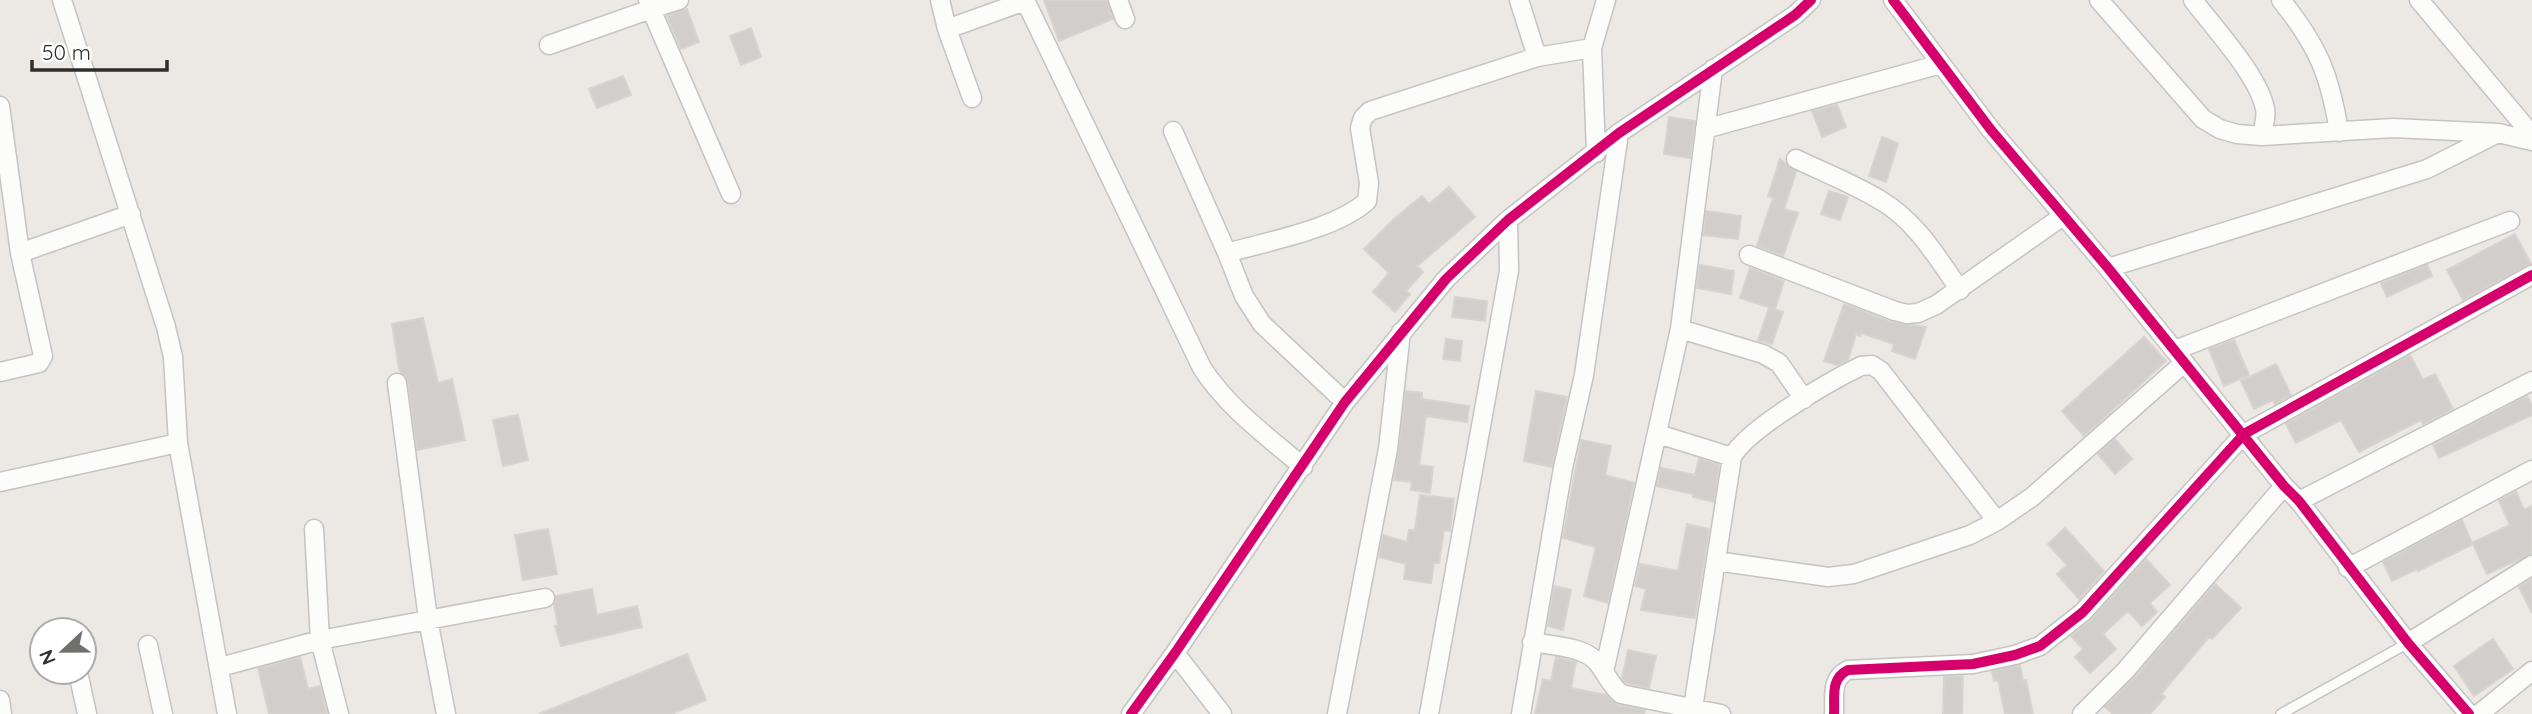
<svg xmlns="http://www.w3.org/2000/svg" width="2532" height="714" viewBox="0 0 2532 714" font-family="Quicksand,sans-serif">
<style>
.building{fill:#d1cecb;stroke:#d7d4d0;stroke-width:2}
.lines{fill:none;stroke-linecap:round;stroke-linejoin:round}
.service-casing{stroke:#c5c4c5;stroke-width:12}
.minor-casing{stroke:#c5c4c5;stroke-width:21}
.service{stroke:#fcfcfb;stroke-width:9}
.minor{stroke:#fcfcfb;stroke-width:18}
.cycleway-casing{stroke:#fff;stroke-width:15}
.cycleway{stroke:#d6006c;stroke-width:10}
</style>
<rect width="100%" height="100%" fill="#ece8e4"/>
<!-- building -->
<path class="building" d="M1044,0H1107L1113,19L1059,41Z
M687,9L699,42L681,49L667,16Z
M751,28L761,57L741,65L730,36Z
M623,76L631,95L597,108L589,89Z
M1837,105L1846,127L1822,137L1812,111Z
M1669,117L1695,121L1690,158L1664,154Z
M1882,137L1898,143L1886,182L1869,176Z
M1780,159L1796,172L1784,209L1798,213L1783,256L1757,246L1773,198L1768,196Z
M1449,187L1475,217L1417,266L1423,272L1406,291L1410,294L1395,312L1373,292L1389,273L1364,249L1394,219L1422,196L1429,204Z
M1829,191L1848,197L1840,220L1821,214Z
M1706,211L1741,216L1738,239L1703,235Z
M2515,234L2531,264L2463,300L2447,270Z
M1700,265L1734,271L1731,294L1697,288Z
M2427,265L2432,276L2387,297L2381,283Z
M1750,268L1784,281L1775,309L1740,298Z
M1455,297L1487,301L1485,321L1452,317Z
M1844,304L1892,322L1926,327L1915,359L1892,351L1894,344L1861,333L1860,336L1856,334L1848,360L1837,365L1824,361Z
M1769,308L1783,312L1772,344L1758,340Z
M423,318L438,383L452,379L465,440L417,450L408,382L399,369L392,324Z
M2144,337L2166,361L2084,436L2062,411Z
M1446,339L1462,341L1460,361L1443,359Z
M2234,340L2249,375L2224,386L2209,349Z
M2410,355L2423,380L2435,374L2453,409L2423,424L2421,420L2359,452L2341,420L2296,443L2286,424Z
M2276,364L2291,395L2275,404L2273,400L2254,409L2241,381Z
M1406,391L1422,393V399L1469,406L1467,422L1426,416L1419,465L1433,467L1430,493L1411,490L1412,482L1394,480Z
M1536,391L1567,397L1552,467L1524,461Z
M2527,396L2532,406V415L2439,458L2433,445Z
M518,415L528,460L503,466L493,420Z
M2115,439L2132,459L2115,474L2098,454Z
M1581,440L1611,446L1605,475L1634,483L1608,603L1584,596L1596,547L1563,538Z
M1699,459L1719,465L1714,502L1693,497V494L1657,486L1661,468L1695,475Z
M2516,492L2524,510L2532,506V554L2487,574L2473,544L2418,571L2417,569L2392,581L2383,562L2462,520L2472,543L2510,525L2499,501Z
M1420,495L1454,499L1450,531L1444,530L1439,563H1434L1431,583L1404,579L1406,564L1379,557L1383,535L1407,542L1409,530H1415Z
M1687,524L1709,529L1695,618L1641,610L1646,589L1635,586L1640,564L1678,571Z
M2065,528L2104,571L2079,599L2057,574L2067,565L2048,544Z
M548,529L557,574L523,580L515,535Z
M2146,559L2170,585L2150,603L2157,612L2142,626L2128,611L2103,634L2116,649L2090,673L2075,657L2083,649L2071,636L2091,620Z
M2532,578V613L2519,587Z
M2215,584L2241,608L2212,639L2209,637L2161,694L2165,697L2150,714H2113L2105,707L2134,678Z
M1554,586L1571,590L1563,630L1548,626Z
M592,589L597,615L637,606L642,627L561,646L555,626H558L554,605L556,596Z
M2493,639L2513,669L2474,696L2454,666Z
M1628,650L1656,656L1649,688L1626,683L1622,679Z
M687,654L706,700L671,714H539Z
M300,657L308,689L320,686L327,714H269L258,668Z
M1556,657L1576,662L1571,688L1606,695L1618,705L1645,710L1644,714H1535L1543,679L1551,681Z
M2020,665L2023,681L2026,680L2033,714H2005L1998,680L1994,681L1992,671Z
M1963,676L1962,714H1943L1944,677Z"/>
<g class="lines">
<defs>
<path id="service" d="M2281,714L2408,643"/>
<path id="minor" d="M62,0L166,327L173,357L178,443L227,714
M648,0L651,9L679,0
M940,0L947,29L972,98
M1025,0L1202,368C1228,408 1267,436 1303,467
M1118,0L1125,19
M1519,0L1537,57
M1893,0L1991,130L2108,268L2284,486L2299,501L2408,643L2469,714
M2099,0L2203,119L2220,129L2237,134L2262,136L2393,128L2498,133
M2193,0C2214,28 2259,76 2265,109C2267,117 2263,127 2262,136
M2281,0C2318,46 2330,75 2339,132
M2419,0L2532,135
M947,29L1025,1
M549,45L651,9L731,194
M0,106L20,253L43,356L39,363L0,372
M1705,129L1941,64
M1173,131L1227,253L1244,296L1262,324L1345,402
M1596,153L1592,48L1606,0
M1796,159C1823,172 1854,184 1880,200C1915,220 1937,257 1960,290
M20,253L131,214
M1227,253C1269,241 1336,229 1367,201L1369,183L1360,128L1363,118L1370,111L1537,57L1592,48
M1749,255L1895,311L1907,314L1918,313L1936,305L2063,216
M2108,268L2427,169L2498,133L2532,141
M1680,329L1763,354L1779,363L1804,399
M2175,350L2510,221
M397,383L428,619L446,714
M1658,434L1732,457
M0,482L178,443
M2299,501L2532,381
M314,529L320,640L339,714
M1716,561L1828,577L1854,574L1970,535L1997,521L2032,497L2184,363
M2348,568L2532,470
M1532,642C1552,646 1583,646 1597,662C1606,673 1610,685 1621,694L1721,714
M2408,643L2532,565
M148,645L163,714
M1175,653L1222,714
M220,667L320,640L545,598
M78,672L87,714
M1604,672L1680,329L1713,69
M0,700L2,714
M1693,708L1732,457C1747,429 1830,381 1861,366L1872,365L1881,371L1997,521
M1131,714L1175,653L1345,402L1446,279L1508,220L1619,133L1795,15L1811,0
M1337,714L1388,449L1401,332
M1429,714L1509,271L1508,220
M1521,714L1563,468L1584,375L1619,133
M1834,714C1835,696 1830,679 1848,670L1973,664L2015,655L2040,646L2083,612L2244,434L2532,275
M2082,714L2125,671L2284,486
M2479,714L2532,671"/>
</defs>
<!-- service casing -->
<use href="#service" class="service-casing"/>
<!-- minor casing -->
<use href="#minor" class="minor-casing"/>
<!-- service -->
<use href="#service" class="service"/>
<!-- minor -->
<use href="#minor" class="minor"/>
<defs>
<path id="cycleway" d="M1893,0L1991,130L2108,268L2284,486L2299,501L2408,643L2469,714
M1131,714L1175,653L1345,402L1446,279L1508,220L1619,133L1795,15L1811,0
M1834,714C1835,696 1830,679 1848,670L1973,664L2015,655L2040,646L2083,612L2244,434L2532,275"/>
</defs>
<!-- cycleway casing -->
<use href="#cycleway" class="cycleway-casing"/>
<!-- cycleway -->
<use href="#cycleway" class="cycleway"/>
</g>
<!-- north arrow -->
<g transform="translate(63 651) rotate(248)"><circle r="33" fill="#ffffff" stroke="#ababab" stroke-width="2"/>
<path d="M0-5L12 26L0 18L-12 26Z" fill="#706f6e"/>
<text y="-10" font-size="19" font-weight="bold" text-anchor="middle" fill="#2e2e2e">N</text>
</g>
<!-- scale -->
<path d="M32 60v10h135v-10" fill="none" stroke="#2e2e2e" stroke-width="3.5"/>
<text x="42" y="60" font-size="21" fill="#2e2e2e" stroke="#ffffff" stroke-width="5" paint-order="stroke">50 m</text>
</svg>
